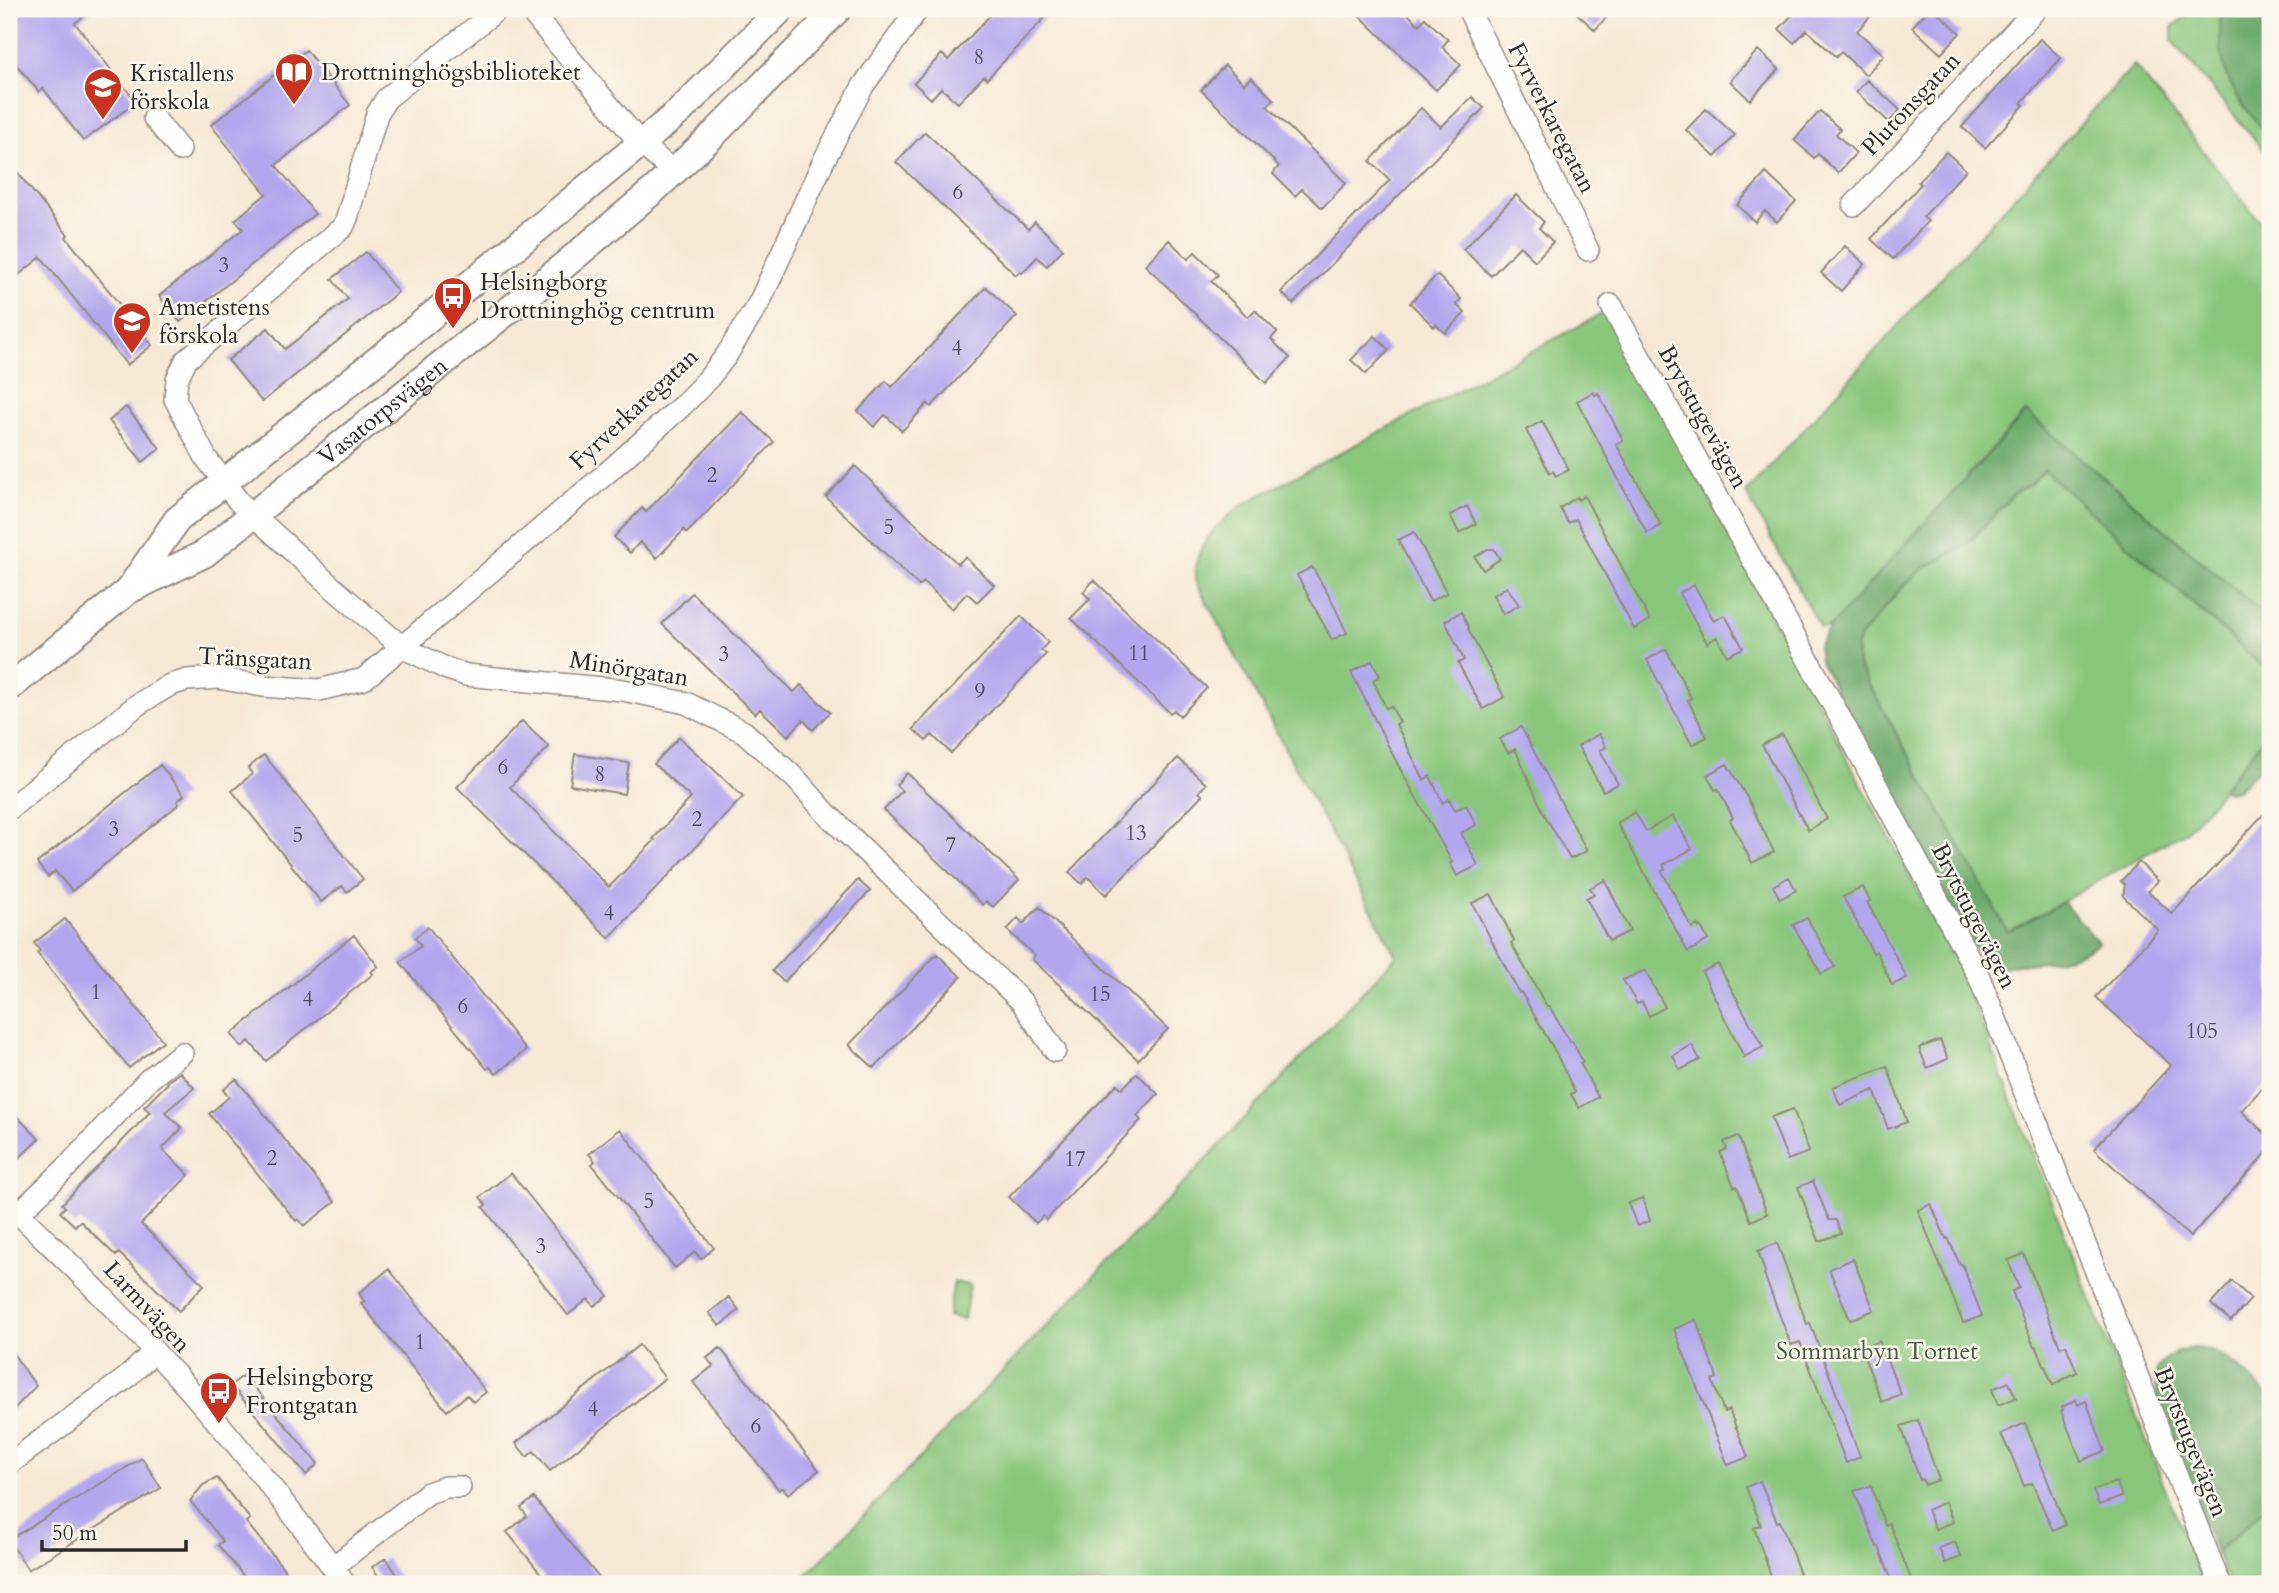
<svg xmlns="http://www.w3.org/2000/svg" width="2279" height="1593" viewBox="0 0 2279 1593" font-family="Cardo,serif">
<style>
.green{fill:#89c67c;stroke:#5a7854;stroke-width:2}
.forest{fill:#6eab6c;stroke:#4c6b4c;stroke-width:2}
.building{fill:#b2a7ee}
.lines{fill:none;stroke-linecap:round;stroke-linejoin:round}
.minor-casing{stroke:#928a80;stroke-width:24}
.major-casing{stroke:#928a80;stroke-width:30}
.minor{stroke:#fff;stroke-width:21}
.major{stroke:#fff;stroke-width:26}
.labels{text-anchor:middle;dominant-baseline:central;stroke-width:5;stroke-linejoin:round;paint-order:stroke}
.number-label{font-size:21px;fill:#4d4a5c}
.poi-label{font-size:24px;fill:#2b2b2b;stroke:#fbf7ec;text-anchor:start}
.street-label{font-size:24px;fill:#2b2b2b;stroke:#fbf7ec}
.park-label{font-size:24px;fill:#475a43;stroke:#fbf7ec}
</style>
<rect width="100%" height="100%" fill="#fbf7ec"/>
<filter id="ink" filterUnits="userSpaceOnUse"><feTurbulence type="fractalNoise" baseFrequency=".0143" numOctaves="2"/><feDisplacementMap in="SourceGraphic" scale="14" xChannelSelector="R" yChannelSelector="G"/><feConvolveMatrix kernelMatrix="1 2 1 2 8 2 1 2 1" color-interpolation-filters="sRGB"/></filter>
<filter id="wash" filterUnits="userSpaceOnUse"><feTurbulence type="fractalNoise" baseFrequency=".00686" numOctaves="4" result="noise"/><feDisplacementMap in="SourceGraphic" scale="28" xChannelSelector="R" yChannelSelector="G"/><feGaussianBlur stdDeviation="1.57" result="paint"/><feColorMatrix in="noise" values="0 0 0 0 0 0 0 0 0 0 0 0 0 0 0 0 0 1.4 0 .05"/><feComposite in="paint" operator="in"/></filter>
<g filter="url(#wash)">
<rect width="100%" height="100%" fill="#f8e9d6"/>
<!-- green -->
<path class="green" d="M2195,9H2270V158L2172,41V27Z
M2134,65L2270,234V612L2266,616L2026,412L1834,623L1827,628H1820L1746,493Z
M1609,310L1962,974L2203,1584H798L1204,1162L1396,956L1195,580C1193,546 1217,524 1242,505Z
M2044,470L2270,673V730L2211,804L2186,831L2008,933L1858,665L1856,649L1860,637L1901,588L1923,569L1966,545L2014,494L2032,483Z
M954,1282L970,1285L964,1319L948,1316Z
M2270,1504V1584H2229L2216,1552Z"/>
<!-- forest -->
<path class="forest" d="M2221,9H2270V138C2231,93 2215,70 2221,9Z
M2026,412L2266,616L2270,620V673L2044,470L2032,483L2014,494L1966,545L1923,569L1901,588L1860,637L1856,649L1858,665L2008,932L2063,902L2098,942C2079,962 2029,963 2002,967L1994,966L1980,958L1820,661L1818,645L1831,626Z
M2270,730V759L2237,790L2227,792L2223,789Z
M2193,1348C2226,1348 2248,1377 2270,1397V1504L2216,1552C2202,1519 2148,1403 2156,1374C2160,1358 2178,1351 2193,1348Z"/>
<g id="blocks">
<!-- building -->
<path class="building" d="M9,9H94L75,23L136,102L83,141L43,88L39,92L9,56Z
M996,9H1053L987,79L984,76L958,103L941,88L931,99L914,83L942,54L948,60Z
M1353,9H1403L1419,25L1425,18L1448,40L1442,47L1461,65L1436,90Z
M1572,9H1614L1595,30Z
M1798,9H1877L1857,31L1884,55L1866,75L1841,52L1836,57L1807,30L1794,43L1779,29Z
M1929,9H1934L1960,33L1941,54L1912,27Z
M2040,39L2061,58L2021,103L2024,105L1985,148L1962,127Z
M306,50L350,105L276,165L315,214L180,322L159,296L243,229L235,220L266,194L211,125Z
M1758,50L1779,69L1750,100L1730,81Z
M1225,65L1244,84L1251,77L1274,100L1267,106L1346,183L1322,208L1302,189L1295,196L1273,174L1279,166L1201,90Z
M1867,80L1900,110L1889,122L1856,92Z
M1472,97L1484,108L1293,304L1281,292L1390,180L1370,161L1421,108L1441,127Z
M1706,109L1735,135L1715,157L1686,130Z
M1820,111L1840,129L1836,134L1856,153L1838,173L1818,154L1814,158L1794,140Z
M925,132L1028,229L1035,222L1063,249L1047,266L1037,257L1022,273L1020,271L1016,275L896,162Z
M1946,152L1966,170L1923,217L1928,221L1893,259L1871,239L1921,184L1918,182Z
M9,162L68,235L66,237L152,345L127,365L41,257L9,283Z
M1766,173L1796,201L1777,222L1765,211L1755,222L1737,205Z
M1516,195L1544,222L1539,228L1553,242L1535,261L1520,246L1491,276L1463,249Z
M1169,240L1188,259L1195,252L1218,275L1211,281L1248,317L1255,310L1277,332L1271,339L1290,358L1266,383L1145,265Z
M1845,246L1865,264L1841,291L1821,273Z
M366,252L398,292L262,402L228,360L268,328L285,349L348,299L332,279Z
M1437,275L1461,299L1456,304L1465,313L1445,333L1436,324L1434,327L1410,303Z
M986,287L1017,316L931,407L928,403L902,431L885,415L874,427L858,411L886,381L892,387Z
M1375,336L1389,350L1366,374L1351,360Z
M1593,392L1595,395L1598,393L1623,440L1616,444L1661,525L1647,533L1577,401Z
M126,407L160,448L143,462L109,421Z
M742,412L774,442L687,533L684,530L657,558L640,542L630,553L614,537L642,508L646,512Z
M1542,421L1569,470L1556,476L1553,471L1550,473L1526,430Z
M855,466L958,564L965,557L994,585L977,602L967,593L952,609L924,582L919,586L826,497Z
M1584,496L1650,620L1634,629L1576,519L1568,523L1560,508L1577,497L1578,500Z
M1467,506L1476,524L1459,533L1450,515Z
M1414,532L1447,593L1430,601L1398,540Z
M1488,549H1494L1500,559L1483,570L1475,557Z
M1312,567L1331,599L1347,633L1332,640L1297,575Z
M1094,580L1207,688L1180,716L1174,710L1170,713L1071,618L1090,599L1083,592Z
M1694,585L1714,621L1725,615L1743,648L1727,656L1717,637L1707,643L1679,593Z
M1507,587L1519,605L1503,614L1493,595Z
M692,593L794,692L801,685L830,712L813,730L803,720L788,736L760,709L755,714L662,624Z
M1461,612L1469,628L1468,629L1504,697L1483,709L1458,663L1464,660L1445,621Z
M1021,616L1048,642L1041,650L1046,654L951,753L932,735L926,741L913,729Z
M1666,649L1691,698L1688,700L1707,737L1692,745L1647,660Z
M1372,661L1380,676L1373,680L1386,708L1391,706L1400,722L1396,724L1424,780L1430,776L1443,803L1449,799L1455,810L1466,805L1476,825L1461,833L1478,865L1457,876L1450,863L1452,862L1398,765L1351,672Z
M522,721L549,747L510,787L609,887L655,840L653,839L691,798L654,764L679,737L743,797L609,938L457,787Z
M1521,727L1587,851L1570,859L1544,814L1515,749L1508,753L1500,739Z
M1599,734L1606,747L1600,750L1618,784L1603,791L1578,746Z
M1782,734L1827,819L1808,830L1762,745Z
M575,754L629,763L624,794L570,785Z
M264,755L363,879L347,892L342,886L321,902L232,791L252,774L248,768Z
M1178,758L1206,784L1199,792L1202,795L1106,895L1088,877L1082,884L1069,872Z
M1727,764L1749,801L1774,852L1752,863L1730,820L1733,818L1718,789L1715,790L1707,775Z
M160,765L184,795L177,801L179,804L72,891L55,871L48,877L37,863Z
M907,773L1019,880L993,907L986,901L983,905L884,810L902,791L896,785Z
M2270,807V1080L2241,1111L2270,1138V1149L2190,1237L2094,1149L2171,1065L2096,997L2158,930L2123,896L2125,885L2121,881L2139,862L2158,881L2148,891L2172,914Z
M1635,812L1646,831L1673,816L1692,849L1663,865L1665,869L1662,871L1692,928L1697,925L1699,928L1701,926L1708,940L1688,952L1617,823Z
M1789,877L1796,890L1780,899L1773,886Z
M858,880L870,891L784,982L772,971Z
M1605,880L1630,931L1609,941L1586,898L1594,894L1590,888Z
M1863,887L1870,901L1867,902L1907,978L1892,985L1876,951L1873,953L1843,897Z
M1491,894L1514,941L1511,943L1547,1007L1549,1006L1570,1042L1572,1041L1583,1062L1580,1063L1598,1097L1579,1108L1571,1094L1575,1092L1556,1053L1521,992L1519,993L1472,903Z
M1039,907L1168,1029L1138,1060L1032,959L1035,956L1007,930L1018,918L1023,924Z
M1807,918L1835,967L1821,974L1793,925Z
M65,919L163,1041L129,1068L37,953L40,951L34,943Z
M428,927L526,1050L496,1074L490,1067L487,1069L400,962L421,946L415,938Z
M354,935L378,966L371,972L373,974L266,1061L249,1041L242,1047L231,1034Z
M937,954L961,977L874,1068L849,1045Z
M1718,964L1763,1047L1744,1057L1702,972Z
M1645,970L1665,1007L1649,1016L1642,1002L1637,1004L1623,980Z
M1940,1040L1948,1059L1927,1068L1919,1048Z
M1692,1045L1700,1060L1680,1070L1673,1056Z
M1887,1066L1907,1122L1888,1129L1874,1090L1840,1105L1833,1087Z
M180,1072L194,1088L165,1112L182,1128L162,1149L189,1175L141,1224L204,1285L179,1311L119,1253L116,1256L80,1221L75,1226L60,1212L65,1207L62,1204L150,1112L144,1107L168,1083L167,1082Z
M1137,1073L1158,1094L1137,1116L1141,1120L1046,1220L1043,1216L1036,1223L1009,1197L1117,1084L1122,1089Z
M236,1079L335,1202L304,1226L298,1219L296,1221L209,1114L229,1097L223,1090Z
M9,1108L39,1139L9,1168Z
M1793,1109L1809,1152L1788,1160L1771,1117Z
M620,1129L714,1248L701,1259L695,1252L675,1268L592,1164L595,1161L589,1154Z
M1738,1136L1767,1214L1751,1221L1737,1186L1734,1187L1720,1152L1727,1149L1724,1142Z
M511,1173L608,1296L594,1306L588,1299L568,1315L483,1207L486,1205L480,1197Z
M1813,1181L1829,1220H1836L1841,1234L1819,1241L1798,1187Z
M1643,1198L1650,1221L1637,1226L1628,1203Z
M1931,1204L1946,1239L1948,1238L1960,1265L1962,1264L1982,1316L1963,1323L1918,1210Z
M1777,1243L1807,1324L1810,1323L1860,1457L1846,1463L1800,1342L1791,1345L1764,1274L1765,1272L1758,1251Z
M2024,1254L2060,1347L2066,1345L2077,1372L2053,1385L2036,1346L2034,1347L2012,1291L2019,1288L2008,1260Z
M1853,1259L1874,1310L1850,1320L1829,1269Z
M389,1269L486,1392L473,1402L467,1395L447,1411L361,1303L364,1301L359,1293Z
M2232,1281L2251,1299L2231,1321L2211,1304Z
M729,1297L739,1310L720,1326L709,1313Z
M1696,1320L1717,1378L1712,1380L1724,1412L1729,1410L1748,1457L1728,1465L1674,1329Z
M1879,1341L1901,1394L1882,1402L1861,1349Z
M639,1345L665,1378L550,1471L534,1451L527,1457L516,1443Z
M9,1348L36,1386L9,1414Z
M720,1348L819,1470L788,1494L782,1487L779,1490L693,1382L713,1366L707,1358Z
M244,1375L318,1464L306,1475L231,1385Z
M2009,1382L2016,1398L1998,1405L1992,1389Z
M2076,1400L2078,1405L2086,1401L2105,1451L2081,1461L2061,1411L2063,1410L2062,1407Z
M1918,1420L1939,1480L1925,1485L1922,1479L1920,1480L1901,1426Z
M2025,1423L2065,1525L2053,1531L2032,1483L2024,1486L2009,1449H2008L2001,1434Z
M142,1458L161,1488L28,1570L9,1540Z
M217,1478L250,1519L246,1522L296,1584H250L218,1545L223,1541L190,1501L203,1485Z
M1760,1481L1777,1522L1780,1521L1800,1574L1779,1584H1774L1754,1528L1761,1525L1746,1487Z
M2116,1482L2122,1497L2099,1505L2093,1490Z
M1871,1486L1885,1525L1889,1523L1913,1584H1893L1879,1547H1877L1854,1491Z
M534,1498L604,1584H549L507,1532L527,1516L521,1508Z
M1945,1502L1953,1522L1935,1529L1927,1510Z
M1955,1542L1961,1557L1945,1563L1939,1548Z
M386,1558L403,1584H384L372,1567Z"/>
</g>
</g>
<g filter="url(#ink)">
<use href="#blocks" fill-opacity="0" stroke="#928a80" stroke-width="2"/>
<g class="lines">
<defs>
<path id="minor" d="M498,9L386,99L377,114L347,218L343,227L186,360L177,379L175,399L206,458L239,502L332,587L402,647L445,668L466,675L623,690L686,703L744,732L796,779L827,814L1022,1002L1055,1051
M529,9L640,143L674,172
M1468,9L1588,250
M154,118L180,150
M1854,205L2036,9
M1611,305L1847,730L1979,977L2220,1584
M9,809L137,705L170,685L187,680L218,678L263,686L319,690L364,679L609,471L684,404L708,379L726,356L760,301L824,160L863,86L918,9
M9,1204C40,1235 73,1266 104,1298C191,1387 272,1483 345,1584
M18,1214L66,1168L148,1080L182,1053
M9,1464L125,1379L154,1352
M333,1567L428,1493L445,1487H460"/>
<g id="major">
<path d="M130,588L177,520L385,354L679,112L781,9"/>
<path id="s1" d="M9,688L129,590L204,554L549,278L655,189L710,138L838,9"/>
</g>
</defs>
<!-- minor casing -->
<use href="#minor" class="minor-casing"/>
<!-- major casing -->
<use href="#major" class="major-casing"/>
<!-- minor -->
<use href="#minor" class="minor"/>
<!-- major -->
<use href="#major" class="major"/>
</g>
</g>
<!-- icons -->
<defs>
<symbol id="library-pin" viewBox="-11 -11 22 30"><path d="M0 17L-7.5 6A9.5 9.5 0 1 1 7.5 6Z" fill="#c8321e" stroke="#fbf7ec"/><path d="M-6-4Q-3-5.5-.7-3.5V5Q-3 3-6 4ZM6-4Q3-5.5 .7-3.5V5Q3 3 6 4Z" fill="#fff"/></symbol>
<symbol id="school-pin" viewBox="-11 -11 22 30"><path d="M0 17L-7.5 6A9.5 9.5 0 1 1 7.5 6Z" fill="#c8321e" stroke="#fbf7ec"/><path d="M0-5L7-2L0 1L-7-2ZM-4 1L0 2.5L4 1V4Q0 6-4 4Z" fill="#fff"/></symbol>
<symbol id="bus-pin" viewBox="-11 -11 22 30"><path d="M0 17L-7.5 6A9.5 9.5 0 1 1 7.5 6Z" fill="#c8321e" stroke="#fbf7ec"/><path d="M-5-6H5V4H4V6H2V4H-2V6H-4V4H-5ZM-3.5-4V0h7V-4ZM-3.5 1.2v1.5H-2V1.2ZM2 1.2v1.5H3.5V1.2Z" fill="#fff"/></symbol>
</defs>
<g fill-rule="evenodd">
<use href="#library-pin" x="272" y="50" width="44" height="60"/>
<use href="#school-pin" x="81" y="65" width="44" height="60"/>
<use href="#bus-pin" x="431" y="274" width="44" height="60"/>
<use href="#school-pin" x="110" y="299" width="44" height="60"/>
<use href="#bus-pin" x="197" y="1369" width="44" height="60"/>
</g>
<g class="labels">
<!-- number labels -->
<g class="number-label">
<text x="979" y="57">8</text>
<text x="958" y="192">6</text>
<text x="224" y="265">3</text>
<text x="957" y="348">4</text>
<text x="712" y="475">2</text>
<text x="889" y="527">5</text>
<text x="1139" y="653">11</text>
<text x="724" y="654">3</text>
<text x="980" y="691">9</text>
<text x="503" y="767">6</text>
<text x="600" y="774">8</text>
<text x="697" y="819">2</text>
<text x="114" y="829">3</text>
<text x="1136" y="833">13</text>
<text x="298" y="835">5</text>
<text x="951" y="845">7</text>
<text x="609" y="913">4</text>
<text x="96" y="992">1</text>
<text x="1100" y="994">15</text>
<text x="308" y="999">4</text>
<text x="463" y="1006">6</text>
<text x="2202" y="1031">105</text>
<text x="272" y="1158">2</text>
<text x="1075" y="1159">17</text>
<text x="649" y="1201">5</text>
<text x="541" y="1246">3</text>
<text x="420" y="1342">1</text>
<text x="593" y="1409">4</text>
<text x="756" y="1426">6</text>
</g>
<!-- poi labels -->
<g class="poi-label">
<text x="321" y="72">Drottninghögsbiblioteket</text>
<text x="130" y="73">Kristallens<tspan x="130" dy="28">förskola</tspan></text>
<text x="480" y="282">Helsingborg<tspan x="480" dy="28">Drottninghög centrum</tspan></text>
<text x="159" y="307">Ametistens<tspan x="159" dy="28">förskola</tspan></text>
<text x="246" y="1377">Helsingborg<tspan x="246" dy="28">Frontgatan</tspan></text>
</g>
<!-- street labels -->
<g class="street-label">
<text transform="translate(1911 104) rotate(-47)">Plutonsgatan</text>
<text transform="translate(1552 118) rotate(63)">Fyrverkaregatan</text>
<text transform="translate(634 409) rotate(-43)">Fyrverkaregatan</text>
<text stroke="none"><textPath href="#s1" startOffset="467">Vasatorpsvägen</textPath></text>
<text transform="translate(1703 417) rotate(61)">Brytstugevägen</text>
<text transform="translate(255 659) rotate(3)">Tränsgatan</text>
<text transform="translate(629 669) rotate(9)">Minörgatan</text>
<text transform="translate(1974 916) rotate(63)">Brytstugevägen</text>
<text transform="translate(147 1307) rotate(47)">Larmvägen</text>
<text transform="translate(2191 1442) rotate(68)">Brytstugevägen</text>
</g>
<!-- park labels -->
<g class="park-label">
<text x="1877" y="1351">Sommarbyn Tornet</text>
</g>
</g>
<!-- margin -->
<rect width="2279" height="1593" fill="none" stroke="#fbf7ec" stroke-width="35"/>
<!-- scale -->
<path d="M42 1540v10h144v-10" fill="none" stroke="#2b2b2b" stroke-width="3.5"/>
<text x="52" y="1540" font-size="21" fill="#2b2b2b" stroke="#fbf7ec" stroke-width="5" paint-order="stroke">50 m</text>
</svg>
